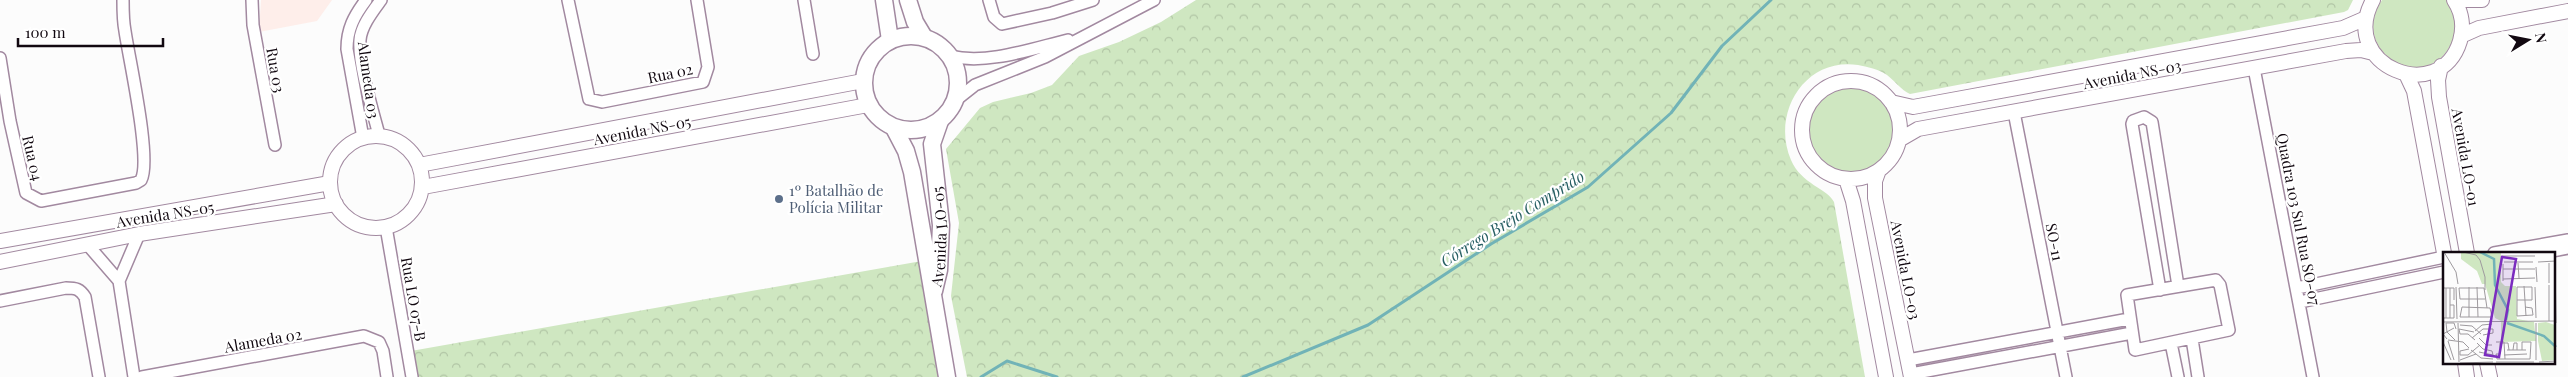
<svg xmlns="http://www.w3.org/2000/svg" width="2568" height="377" viewBox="0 0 2568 377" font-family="'Playfair Display',serif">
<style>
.education{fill:#feeeea}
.green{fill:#cfe7c1}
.forest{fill:url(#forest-crowns)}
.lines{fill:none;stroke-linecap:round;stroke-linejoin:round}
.stream{stroke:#71b3b7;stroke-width:3}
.minor-casing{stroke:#a289a0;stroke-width:14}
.tertiary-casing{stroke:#a289a0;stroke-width:16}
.secondary-casing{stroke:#a289a0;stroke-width:19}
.minor{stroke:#fff;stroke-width:11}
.tertiary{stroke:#fff;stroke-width:14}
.secondary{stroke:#fff;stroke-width:16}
.service-dot{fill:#5c6f8a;stroke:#fff;stroke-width:2}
.labels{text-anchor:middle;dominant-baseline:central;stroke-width:4.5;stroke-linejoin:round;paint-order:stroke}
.street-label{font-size:15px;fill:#110810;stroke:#fff}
.service-label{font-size:15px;fill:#4e5e75;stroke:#fff;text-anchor:start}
.water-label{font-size:16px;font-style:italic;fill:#265e62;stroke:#fff}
.inset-river{fill:none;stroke:#71b3b7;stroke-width:2.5}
.inset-road{fill:none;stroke:#9e9a9e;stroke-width:1}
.view{fill:#7b2cbf;fill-opacity:0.15;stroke:#7b2cbf;stroke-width:2.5}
.inset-edge{fill:none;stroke:#110810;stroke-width:2.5}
</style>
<defs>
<pattern id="forest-crowns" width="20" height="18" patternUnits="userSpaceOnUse" patternTransform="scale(1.25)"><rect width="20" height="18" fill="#cfe7c1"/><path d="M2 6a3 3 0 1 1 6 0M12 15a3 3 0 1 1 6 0" fill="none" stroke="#b1c5a5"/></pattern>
</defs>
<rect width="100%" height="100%" fill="#fcfcfc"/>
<!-- education -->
<path class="education" d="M261,0H332L317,21L259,32Z"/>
<!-- green -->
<path class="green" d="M2382,0H2447C2455,15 2459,28 2451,44C2425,97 2347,51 2382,0Z
M1809 130a42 42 0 1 1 84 0a42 42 0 1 1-84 0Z"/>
<!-- forest -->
<path class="forest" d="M1196,0H2353L2348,10L2344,12L1910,94C1901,90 1895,81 1887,75C1879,69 1867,67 1858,65C1804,57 1771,114 1791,160C1801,184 1828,189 1834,202L1865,377H967L951,296L959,223L946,149L980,108L993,102L1031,93L1052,85L1079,56L1119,42L1161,22Z
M933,259L955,377H416L411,351Z"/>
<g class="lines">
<!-- stream -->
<path class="stream" d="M981,377L1007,361L1057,377
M1243,377L1368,325L1491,244L1588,187L1671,113L1722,46L1771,0"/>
<defs>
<path id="minor" d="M252,0L253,25L275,145
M568,0L589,99L602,102L703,82L708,67L697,0
M804,0L813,54
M989,0L994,17L1002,24L1052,13L1093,0
M950,56C987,65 1031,49 1068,40
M0,58L10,121L26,193L41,201L136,183L141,180C152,160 129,59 125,31C123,21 123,10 123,0
M2254,68L2313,377
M956,100L975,85L1045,57L1154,0
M2014,112L2066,377
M379,135C373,112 358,63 360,40C361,26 373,11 381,0
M363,138L347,49C347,29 354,16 366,0
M386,227L412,377
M87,244L119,281L134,377
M2494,253L2568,240
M2542,253L2568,248
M2216,280L2220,285L2229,330L2135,350L2127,295Z
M119,281L139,234
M2297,288L2444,257
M2160,290L2132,124L2133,121L2144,117L2152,122L2178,286
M0,301L66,288C76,288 80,289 85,297L99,377
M2300,302L2444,272
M2192,339L2198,377
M2171,343L2178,377
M1908,360L2129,319
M1911,374L2132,333
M142,377L364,336L379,342L383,351L387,377"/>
<path id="tertiary" d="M2373,0C2337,66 2440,107 2460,41C2464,27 2462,12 2454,0
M2462,0H2482
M2461,36L2479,28L2568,11
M2441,66L2438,80L2439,97L2467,253
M2406,74L2414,91L2444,253
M1802 130a49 49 0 1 1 98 0a49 49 0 1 1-98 0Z
M1891,102L1913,107L2343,28L2366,18
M330 182a46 46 0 1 1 92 0a46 46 0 1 1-92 0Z
M1899,140L1918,129L2346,51L2361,50L2373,53
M419,165L863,81
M1879,170L1875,181V198L1911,377
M1846,179L1853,201L1886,377
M423,187L868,105
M0,241L330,183
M0,262L139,234L336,204
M2465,363L2467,377
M2487,363L2490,377"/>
<g id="secondary">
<path d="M884,0L890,40"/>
<path d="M908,0L915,22L924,37"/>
<circle cx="911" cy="83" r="47"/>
<path d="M894,128L906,151L912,172L947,377"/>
<path id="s1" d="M934,291L939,270L941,225L932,144L940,121"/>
</g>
</defs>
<!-- minor casing -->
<use href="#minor" class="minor-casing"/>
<!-- tertiary casing -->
<use href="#tertiary" class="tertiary-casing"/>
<!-- secondary casing -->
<use href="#secondary" class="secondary-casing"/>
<!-- minor -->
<use href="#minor" class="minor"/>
<!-- tertiary -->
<use href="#tertiary" class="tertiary"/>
<!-- secondary -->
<use href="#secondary" class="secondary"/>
</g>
<!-- markers -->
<circle class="service-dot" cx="779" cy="199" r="5"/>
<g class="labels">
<!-- street labels -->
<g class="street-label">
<text transform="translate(276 70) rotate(80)">Rua 03</text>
<text transform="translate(670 73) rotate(-12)">Rua 02</text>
<text transform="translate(2132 74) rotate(-11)">Avenida NS-03</text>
<text transform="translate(369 80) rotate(82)">Alameda 03</text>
<text transform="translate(642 130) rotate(-11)">Avenida NS-05</text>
<text transform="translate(2466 157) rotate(80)">Avenida LO-01</text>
<text transform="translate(33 158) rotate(77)">Rua 04</text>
<text transform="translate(165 214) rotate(-9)">Avenida NS-05</text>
<text transform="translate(2299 219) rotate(79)">Quadra 103 Sul Rua SO-07</text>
<text stroke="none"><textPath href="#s1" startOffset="55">Avenida LO-05</textPath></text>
<text transform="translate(2055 242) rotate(79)">SO-11</text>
<text transform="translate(1906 270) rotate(79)">Avenida LO-03</text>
<text transform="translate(414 299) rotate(80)">Rua LO 07-B</text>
<text transform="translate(263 340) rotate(-10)">Alameda 02</text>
</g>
<!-- service labels -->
<g class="service-label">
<text x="789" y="190">1º Batalhão de<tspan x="789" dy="17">Polícia Militar</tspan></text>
</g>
<!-- water labels -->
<g class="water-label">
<text transform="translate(1512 218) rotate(-32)">Córrego Brejo Comprido</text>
</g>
</g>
<!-- overview -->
<g transform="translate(2443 252)">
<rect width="112" height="112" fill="#fcfcfc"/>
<path d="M18,0H58V30L62,34H73L74,67L91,70L93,89L58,90V69L52,66L42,32H39L34,19L18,7ZM103,70L112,73V108L99,109L95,89V71Z" fill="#cfe7c1"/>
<path class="inset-river" d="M37,0L51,7L52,33L65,58L63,68M64,71L101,84L113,95"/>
<path class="inset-road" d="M1,0L13,20L15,32M20,0L33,3L37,8L42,25V38M59,4H92M112,9L113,71M61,10H90M95,10L113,9M75,11L76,26M106,11V31M93,15L94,30M60,17H92M60,27L92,26M60,29V12M106,33V69M81,34L83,64M13,35L14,67M26,35V65M34,35L35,65M92,35L93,66M0,36H11V48M3,36V66M7,36V66M42,47H17L16,36H41L44,56M74,48H89V35H74V64L90,63L89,56L82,55M19,55L47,56L49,65H17ZM0,66H11V53H7M0,70L113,69M15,71L16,110M93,71V108M17,73L29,74L38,82M32,79L39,73L49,72M31,80L16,77L17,82H25L32,88M29,86L40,77H50V81L40,83M36,86L43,93H49M4,87L0,82L11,76M5,88L20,90L26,96M12,88L4,80L3,71H11L13,77M5,89L11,108M0,90L8,108M53,90H61L62,107M34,91L40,97L49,99L50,103L36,100M26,97L17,99V103H25L37,93M28,98L38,106L50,107M64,98H83M70,98L71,91H74V98M79,98V90H88M57,102H53L54,107H87L88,90M57,102V91H65L66,98M61,103L84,102M17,108L33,102M53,110H91M96,110L113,109M17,111L50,110"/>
<path class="view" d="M59,5L73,7L56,105L42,103Z"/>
<rect width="112" height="112" class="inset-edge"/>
</g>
<!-- north arrow -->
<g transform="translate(2528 40) rotate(80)" stroke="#ffffff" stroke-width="4" paint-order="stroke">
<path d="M0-4L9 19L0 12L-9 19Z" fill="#110810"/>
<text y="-8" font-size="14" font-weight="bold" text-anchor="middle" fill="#110810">N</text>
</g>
<!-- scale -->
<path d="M18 38v8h145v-8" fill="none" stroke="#110810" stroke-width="2.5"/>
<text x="25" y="38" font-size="15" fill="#110810" stroke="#ffffff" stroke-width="4" paint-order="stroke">100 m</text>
</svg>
